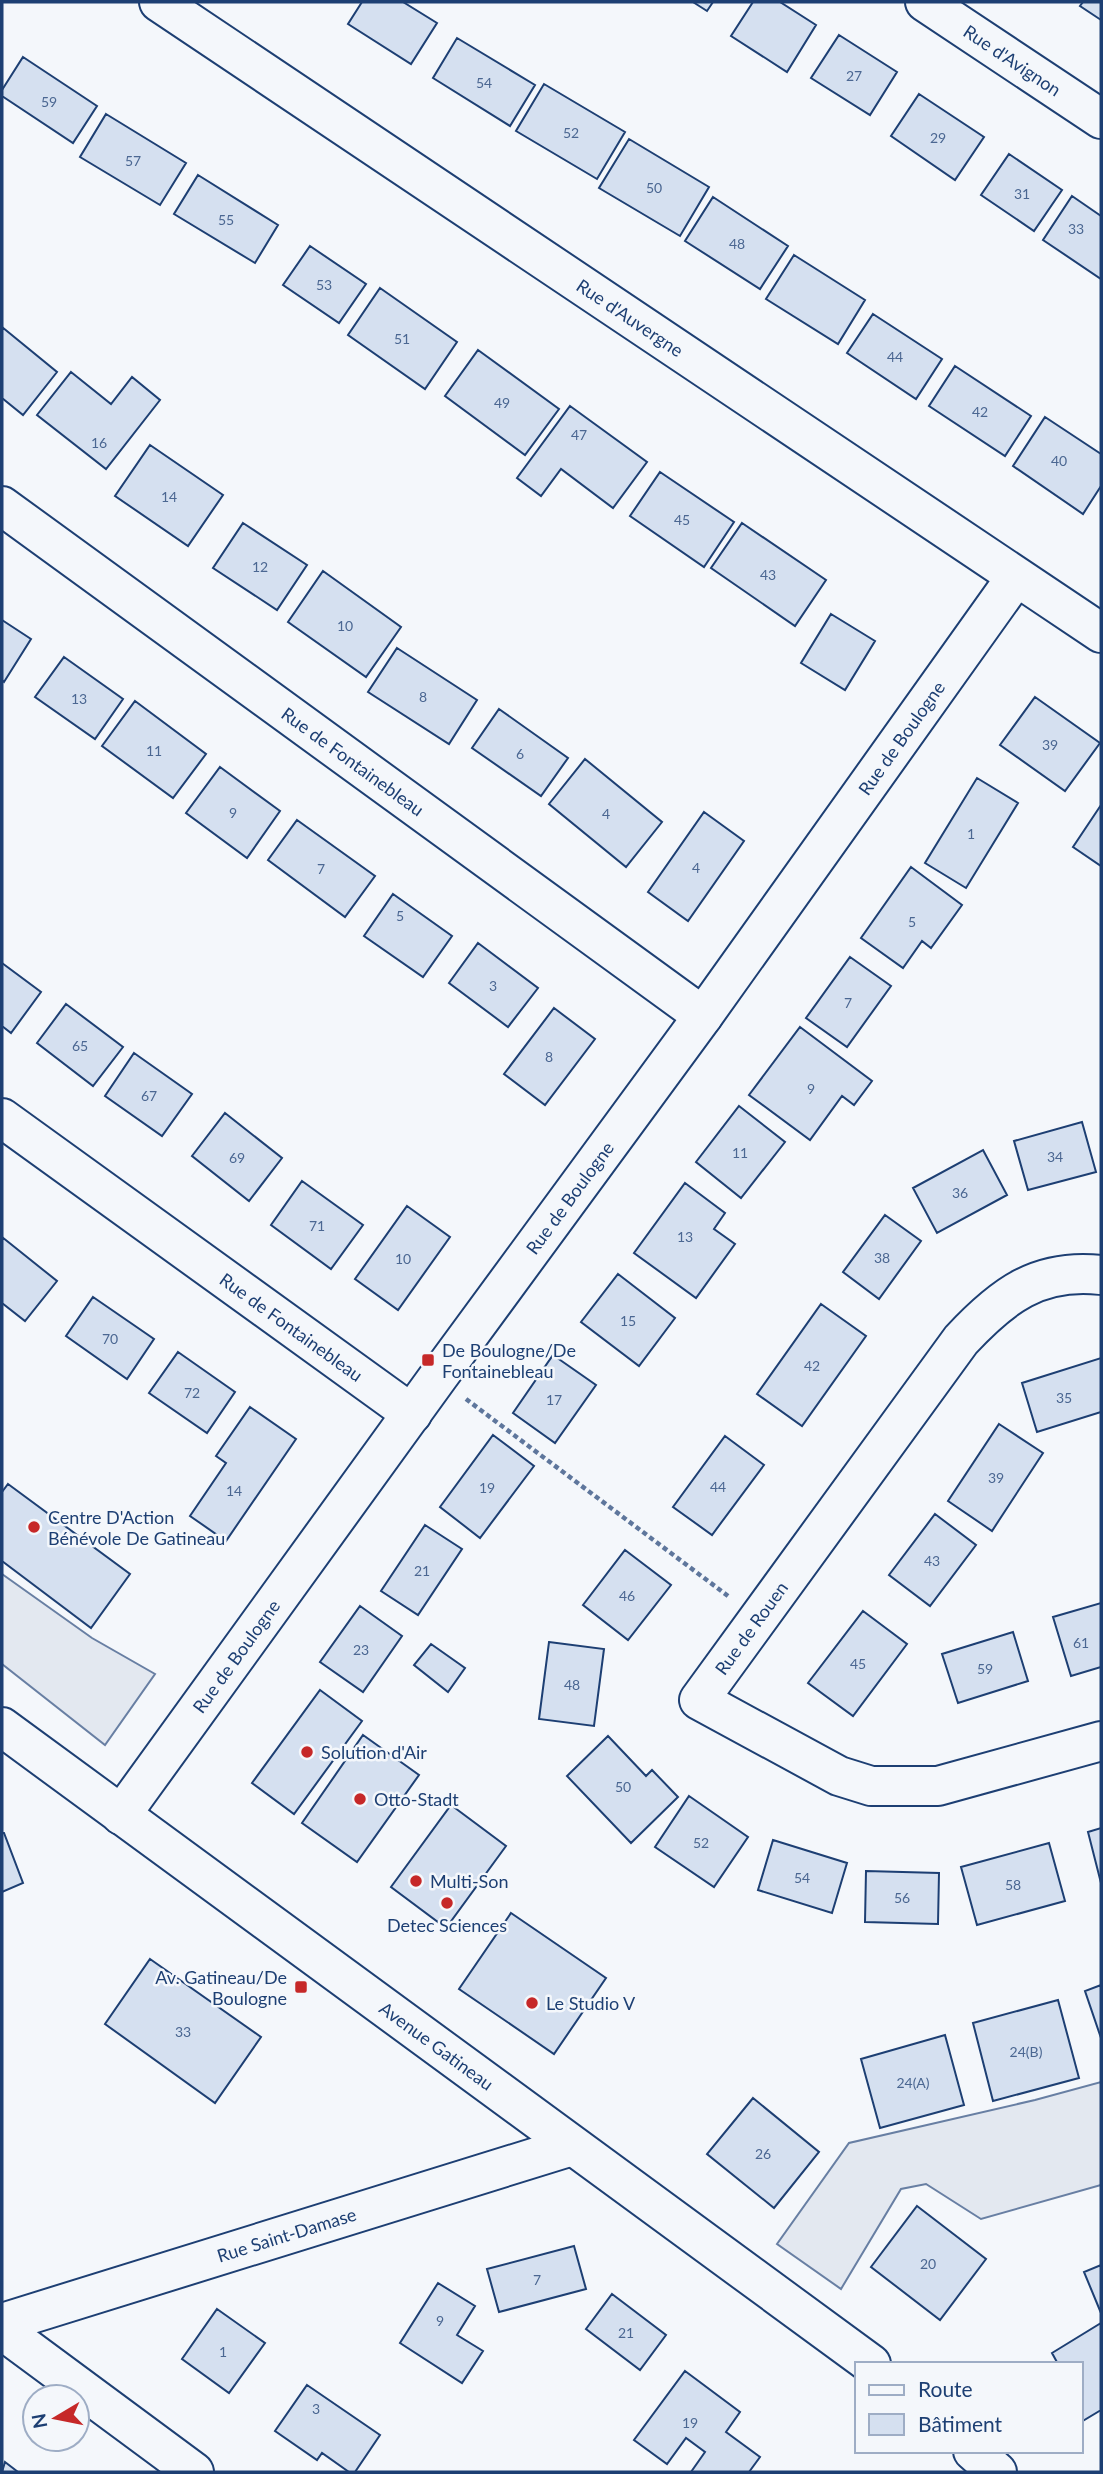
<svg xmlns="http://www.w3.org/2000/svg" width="1103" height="2474" viewBox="0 0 1103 2474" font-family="Lato,sans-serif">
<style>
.parking{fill:#e3e8f0;stroke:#687fa3;stroke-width:2}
.building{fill:#d5e0f0;stroke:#1d3f73;stroke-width:2}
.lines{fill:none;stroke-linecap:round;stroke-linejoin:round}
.minor-casing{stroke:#1d3f73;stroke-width:42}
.path{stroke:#5e769c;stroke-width:4.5;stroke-dasharray:5 3.5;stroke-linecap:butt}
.minor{stroke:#f4f7fb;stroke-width:38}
.poi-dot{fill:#c62828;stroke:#f4f7fb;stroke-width:2.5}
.labels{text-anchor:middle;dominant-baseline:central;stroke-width:5;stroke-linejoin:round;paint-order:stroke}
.number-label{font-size:14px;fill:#4b6792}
.street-label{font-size:18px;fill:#1d3f73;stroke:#f4f7fb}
.poi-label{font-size:18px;fill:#1d3f73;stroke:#f4f7fb;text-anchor:start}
</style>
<rect width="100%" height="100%" fill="#f4f7fb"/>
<!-- parking -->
<path class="parking" d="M2,1574L92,1638L155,1674L105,1745L2,1664Z
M1101,2082V2185L981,2219L926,2184L901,2189L841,2289L777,2244L849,2143L1035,2100Z"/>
<!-- building -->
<path class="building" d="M362,2H403L437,23L411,64L348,24Z
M693,2H713L707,11Z
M753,2H780L816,25L787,72L731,36Z
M1083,2H1101V20L1080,6Z
M839,35L897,72L870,115L811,78Z
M457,38L535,85L510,126L433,78Z
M23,57L97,106L73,143L2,96V90Z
M544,84L625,132L597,179L516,131Z
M919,94L984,137L955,180L891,136Z
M106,114L186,163L160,205L80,157Z
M629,139L709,187L680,236L599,188Z
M1009,154L1062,190L1034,231L981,195Z
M198,175L278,225L255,263L174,214Z
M1072,196L1101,216V279L1043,240Z
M713,197L788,246L760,289L685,241Z
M310,246L366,284L339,323L283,285Z
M794,255L865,300L838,344L766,299Z
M380,288L457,342L425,389L348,335Z
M873,314L942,359L916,399L847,353Z
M2,327L57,372L23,415L2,398Z
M478,350L559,409L525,455L445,396Z
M955,366L1031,416L1005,456L929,406Z
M71,372L111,404L132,377L160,400L106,469L37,415Z
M570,406L647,462L613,508L561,469L541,496L517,478Z
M1045,417L1101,454V486L1083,514L1013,466Z
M150,445L223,495L188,546L115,496Z
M660,472L734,522L704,567L630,516Z
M243,523L307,565L277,610L213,568Z
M742,523L826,580L795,626L711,568Z
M323,571L401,627L366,677L288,622Z
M831,614L875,641L845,690L801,663Z
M2,620L31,639L4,682L2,680Z
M397,648L477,700L449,744L368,692Z
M64,657L123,699L95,739L35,697Z
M1035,697L1100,743L1065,791L1000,745Z
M135,701L206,754L173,798L102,746Z
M499,709L568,758L541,796L472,748Z
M585,759L662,822L626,867L549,804Z
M220,767L280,811L247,858L186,813Z
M977,778L1018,803L966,888L925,863Z
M1101,805V866L1073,847Z
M704,812L744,841L688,921L648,892Z
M297,820L375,876L345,917L268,860Z
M911,867L962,905L931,948L922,941L903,968L861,938Z
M393,894L452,936L423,977L364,936Z
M478,943L538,988L508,1027L449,983Z
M850,957L891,986L847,1047L806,1018Z
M2,963L41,992L11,1033L2,1026Z
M66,1004L123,1047L93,1086L37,1043Z
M554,1008L595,1039L545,1105L504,1074Z
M800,1027L872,1081L854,1105L842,1096L810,1140L749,1095Z
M134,1053L192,1094L162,1136L105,1096Z
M739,1106L785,1142L741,1198L696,1162Z
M225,1113L282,1158L249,1201L192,1156Z
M1082,1122L1096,1172L1028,1190L1014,1141Z
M983,1150L1007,1195L937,1233L913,1188Z
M302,1181L363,1225L331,1269L271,1225Z
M685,1183L725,1213L714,1229L735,1244L696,1298L634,1253Z
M407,1206L450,1237L398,1310L355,1279Z
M885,1215L921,1241L879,1299L843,1272Z
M2,1237L57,1281L25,1321L2,1303Z
M618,1274L675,1318L639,1366L581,1322Z
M93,1297L154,1339L127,1379L66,1336Z
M821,1304L866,1336L802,1426L757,1394Z
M178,1352L235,1392L207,1433L149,1393Z
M553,1355L596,1385L555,1443L513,1413Z
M1101,1358V1412L1037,1432L1022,1383Z
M250,1407L296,1439L226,1541L190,1516L226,1463L216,1456Z
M999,1424L1043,1453L992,1531L948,1501Z
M493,1435L534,1466L480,1538L440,1507Z
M725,1436L764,1465L712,1535L673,1507Z
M8,1484L130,1574L91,1628L2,1561V1492Z
M935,1514L976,1545L930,1606L889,1575Z
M425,1525L462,1549L418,1615L381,1591Z
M625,1550L671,1585L628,1640L583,1605Z
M1101,1603V1667L1071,1676L1053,1617Z
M360,1606L402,1636L363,1692L320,1662Z
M863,1611L907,1644L853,1716L808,1683Z
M1013,1632L1028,1681L958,1703L942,1654Z
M549,1642L604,1649L594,1726L539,1719Z
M431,1644L465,1668L448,1692L414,1665Z
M320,1690L362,1721L294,1814L252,1783Z
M363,1735L419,1775L357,1862L302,1823Z
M608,1736L646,1776L652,1770L678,1797L631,1843L567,1776Z
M689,1796L748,1837L714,1887L655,1847Z
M451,1805L506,1846L446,1928L391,1887Z
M1101,1828V1883L1088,1832Z
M2,1833H4L23,1883L2,1892Z
M773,1840L847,1863L832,1913L758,1890Z
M1049,1843L1065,1901L977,1925L961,1867Z
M866,1871L939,1873L938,1924L865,1922Z
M511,1913L606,1978L554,2054L459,1989Z
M150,1959L261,2037L215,2103L105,2024Z
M1101,1985V2038L1085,1991Z
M1058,2000L1079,2078L993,2101L973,2023Z
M945,2035L964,2105L880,2128L861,2059Z
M753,2098L819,2152L774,2208L707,2154Z
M917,2206L986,2259L940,2320L871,2267Z
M574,2246L586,2289L499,2312L487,2269Z
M1101,2265V2313L1084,2272Z
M438,2283L475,2306L457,2335L483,2351L462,2383L400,2343Z
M612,2294L666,2335L640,2370L586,2329Z
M217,2309L265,2343L229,2393L182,2359Z
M1101,2323V2410L1081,2422L1080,2364H1058L1052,2353Z
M685,2371L740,2412L726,2432L760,2457L749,2472H691L705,2452L686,2438L667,2464L634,2440Z
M307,2385L380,2435L355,2472H349L322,2453L317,2460L275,2431Z
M5,2462L18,2472H2Z"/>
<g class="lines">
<defs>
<g id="minor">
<path id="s1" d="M159,2L1101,633"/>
<path id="s2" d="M925,2L1101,119"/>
<path id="s3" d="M2,506L703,1016"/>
<path id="s4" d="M2,1118L412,1414"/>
<path d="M1101,1275C1038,1268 1002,1296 961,1340L699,1700L839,1776L871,1786H938L1101,1741"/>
<path id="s5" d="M2,1727L871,2364"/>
<path id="s6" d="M121,1815L438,1377L703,1016L1016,577"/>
<path id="s7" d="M2,2323L572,2146"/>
<path d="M2,2330L194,2472"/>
<path d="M973,2451L997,2472"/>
</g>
</defs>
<!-- minor casing -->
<use href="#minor" class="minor-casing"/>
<!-- path -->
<path class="path" d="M466,1399L728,1596"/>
<!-- minor -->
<use href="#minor" class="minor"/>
</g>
<!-- markers -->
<g class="poi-dot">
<rect x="421" y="1353" width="14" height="14" rx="3.5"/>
<circle cx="34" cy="1527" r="7"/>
<circle cx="307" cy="1752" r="7"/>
<circle cx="360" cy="1799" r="7"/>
<circle cx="416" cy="1881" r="7"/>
<circle cx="447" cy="1903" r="7"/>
<rect x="294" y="1980" width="14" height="14" rx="3.5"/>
<circle cx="532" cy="2003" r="7"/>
</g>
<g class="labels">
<!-- number labels -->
<g class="number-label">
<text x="854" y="75">27</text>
<text x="484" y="82">54</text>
<text x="49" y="101">59</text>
<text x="571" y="132">52</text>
<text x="938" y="137">29</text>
<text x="133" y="160">57</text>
<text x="654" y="187">50</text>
<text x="1022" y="193">31</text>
<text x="226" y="219">55</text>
<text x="1076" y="228">33</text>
<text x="737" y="243">48</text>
<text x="324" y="284">53</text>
<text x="402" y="338">51</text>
<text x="895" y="356">44</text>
<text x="502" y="402">49</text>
<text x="980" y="411">42</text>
<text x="579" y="434">47</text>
<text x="99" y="442">16</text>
<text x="1059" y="460">40</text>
<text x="169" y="496">14</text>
<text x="682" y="519">45</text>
<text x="260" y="566">12</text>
<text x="768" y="574">43</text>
<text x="345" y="625">10</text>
<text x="423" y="696">8</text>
<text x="79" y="698">13</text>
<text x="1050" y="744">39</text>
<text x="154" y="750">11</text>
<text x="520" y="753">6</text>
<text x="233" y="812">9</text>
<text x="606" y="813">4</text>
<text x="971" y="833">1</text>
<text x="696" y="867">4</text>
<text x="321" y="868">7</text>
<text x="400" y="915">5</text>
<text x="912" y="921">5</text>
<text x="493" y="985">3</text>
<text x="848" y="1002">7</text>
<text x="80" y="1045">65</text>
<text x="549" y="1056">8</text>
<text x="811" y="1088">9</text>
<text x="149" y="1095">67</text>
<text x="740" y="1152">11</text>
<text x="1055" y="1156">34</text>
<text x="237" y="1157">69</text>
<text x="960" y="1192">36</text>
<text x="317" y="1225">71</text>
<text x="685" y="1236">13</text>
<text x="882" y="1257">38</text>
<text x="403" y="1258">10</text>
<text x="628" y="1320">15</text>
<text x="110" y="1338">70</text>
<text x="812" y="1365">42</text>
<text x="192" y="1392">72</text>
<text x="1064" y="1397">35</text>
<text x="554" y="1399">17</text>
<text x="996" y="1477">39</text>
<text x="718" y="1486">44</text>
<text x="487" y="1487">19</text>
<text x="234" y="1490">14</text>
<text x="932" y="1560">43</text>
<text x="422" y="1570">21</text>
<text x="627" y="1595">46</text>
<text x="1081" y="1642">61</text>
<text x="361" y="1649">23</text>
<text x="858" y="1663">45</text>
<text x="985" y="1668">59</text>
<text x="572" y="1684">48</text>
<text x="623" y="1786">50</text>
<text x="701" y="1842">52</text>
<text x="802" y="1877">54</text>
<text x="1013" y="1884">58</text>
<text x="902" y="1897">56</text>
<text x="183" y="2031">33</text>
<text x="1026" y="2051">24(B)</text>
<text x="913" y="2082">24(A)</text>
<text x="763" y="2153">26</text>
<text x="928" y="2263">20</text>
<text x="537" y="2279">7</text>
<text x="440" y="2320">9</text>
<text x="626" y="2332">21</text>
<text x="223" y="2351">1</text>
<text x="316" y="2408">3</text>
<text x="690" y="2422">19</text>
</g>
<!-- street labels -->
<g class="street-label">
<text stroke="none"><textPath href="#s2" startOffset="105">Rue d'Avignon</textPath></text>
<text stroke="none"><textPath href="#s1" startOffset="567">Rue d'Auvergne</textPath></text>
<text stroke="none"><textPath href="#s6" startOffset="1330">Rue de Boulogne</textPath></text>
<text stroke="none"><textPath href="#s3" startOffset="434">Rue de Fontainebleau</textPath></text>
<text stroke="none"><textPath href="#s6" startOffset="763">Rue de Boulogne</textPath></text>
<text stroke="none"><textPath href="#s4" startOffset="357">Rue de Fontainebleau</textPath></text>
<text transform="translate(751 1628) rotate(-54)">Rue de Rouen</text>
<text stroke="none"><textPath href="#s6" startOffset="196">Rue de Boulogne</textPath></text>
<text stroke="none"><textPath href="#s5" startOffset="539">Avenue Gatineau</textPath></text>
<text stroke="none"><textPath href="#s7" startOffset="298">Rue Saint-Damase</textPath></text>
</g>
<!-- poi labels -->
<g class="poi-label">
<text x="442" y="1350">De Boulogne/De<tspan x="442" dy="21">Fontainebleau</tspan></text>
<text x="48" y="1517">Centre D'Action<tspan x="48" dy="21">Bénévole De Gatineau</tspan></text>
<text x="321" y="1752">Solution d'Air</text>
<text x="374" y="1799">Otto-Stadt</text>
<text x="430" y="1881">Multi-Son</text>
<text x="447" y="1925" text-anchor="middle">Detec Sciences</text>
<text x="287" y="1977" text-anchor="end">Av. Gatineau/De<tspan x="287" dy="21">Boulogne</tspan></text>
<text x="546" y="2003">Le Studio V</text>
</g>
</g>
<!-- border -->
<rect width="1103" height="2474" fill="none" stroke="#1d3f73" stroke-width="7"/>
<!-- legend -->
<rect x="855" y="2362" width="228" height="91" fill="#f4f7fb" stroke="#9eadc5" stroke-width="2"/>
<rect x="869" y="2385" width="35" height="10" fill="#f4f7fb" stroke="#9eadc5" stroke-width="2"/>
<text x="918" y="2397" font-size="21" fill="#1d3f73">Route</text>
<rect x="869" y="2414" width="35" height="21" fill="#d5e0f0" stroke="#9eadc5" stroke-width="2"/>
<text x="918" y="2432" font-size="21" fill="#1d3f73">Bâtiment</text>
<!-- north arrow -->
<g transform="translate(56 2418) rotate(260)"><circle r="33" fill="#f4f7fb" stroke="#9eadc5" stroke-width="2"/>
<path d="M0-5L12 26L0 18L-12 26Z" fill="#c62828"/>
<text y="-10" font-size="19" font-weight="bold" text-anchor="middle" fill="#1d3f73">N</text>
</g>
</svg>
